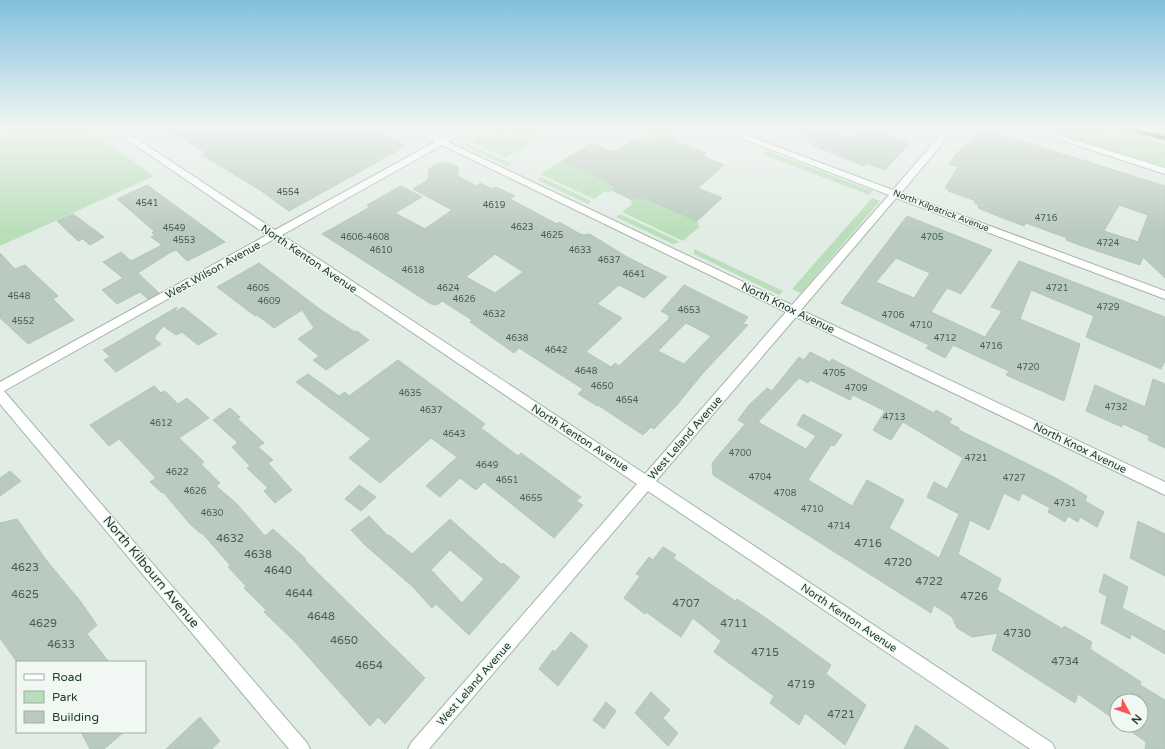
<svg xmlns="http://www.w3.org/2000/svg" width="1165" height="749" viewBox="0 0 1165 749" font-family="'Varela Round',sans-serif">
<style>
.green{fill:#b9deb9}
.building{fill:#b9cabf;stroke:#b3c6b9;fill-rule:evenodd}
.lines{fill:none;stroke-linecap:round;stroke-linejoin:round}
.minor-casing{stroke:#a3b4aa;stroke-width:2}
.highway-casing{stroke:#c1c9c4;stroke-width:2}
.minor{fill:#fff;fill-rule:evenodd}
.highway{fill:#2b6b4e;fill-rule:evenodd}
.labels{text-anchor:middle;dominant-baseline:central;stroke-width:3;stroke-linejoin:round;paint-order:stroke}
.number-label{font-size:9px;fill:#466052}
.far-street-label{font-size:9px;fill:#203d2e;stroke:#f1f8f3}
.street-label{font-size:11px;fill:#203d2e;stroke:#f1f8f3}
.near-number-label{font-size:11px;fill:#466052}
.near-street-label{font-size:13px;fill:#203d2e;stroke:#f1f8f3}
</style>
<rect width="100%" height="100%" fill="#e1ece4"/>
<!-- green -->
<path class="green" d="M7,127H84L154,176L0,246V130Z
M493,127H555L506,158L470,141Z
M649,127H682V128L672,135L677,138L674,140L663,136L654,142L636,136Z
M1037,127H1099L1165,144V167Z
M466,143L512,164L507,166L463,145Z
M768,151L873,191L869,195L762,154Z
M571,155H572L564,161L609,182L607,183L616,187L608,193L605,191L594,199L540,174Z
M541,177L591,201L588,204L538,180Z
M637,197L643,199L645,198L697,221L699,227L683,241L622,212L632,204L630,202Z
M872,198L880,201L801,293L792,289Z
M620,214L680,242L673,244L616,217Z
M694,249L783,291L779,295L694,254Z"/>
<!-- building -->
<path class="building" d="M164,127H368L406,146L289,211L260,190L202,155L206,153Z
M801,127H811L826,133L827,131L849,139L859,127H865L910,143L885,170L866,163L864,166L812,145Z
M983,129L1165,186V278L1143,257L1140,265L1085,247L1066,240L1067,238L1026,223L1024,226L1005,219L978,208L979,205L974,203L976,201L948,191L949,190L945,188L958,167L949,164L957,153ZM1119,205L1148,215L1138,242L1104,231Z
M663,136L706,153L702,156L724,165L698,188L722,198L697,221L645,198L643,199L637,197L632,200L612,190L616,187L607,183L609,182L563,161L591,143L614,152L634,139L640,141L644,138L654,142Z
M439,163H449L458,167V176L476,186L480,183L492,189L496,187L515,196L510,199L557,224L559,222L582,235L589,234L593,236L627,257L667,277L644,298L619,285L597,304L622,318L586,352L611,367L615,363L619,366L669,319L668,318L670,316L661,311L684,285L748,317L743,324L748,325L703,373L676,406L654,429L651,427L643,435L598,405L597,406L578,394L583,389L519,348L514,353L470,322L472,320L442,301L437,305L431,304L322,234L370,207L367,205L401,186L422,197L395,213L425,229L452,210L413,189L428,180L429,169ZM495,254L523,272L495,293L466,277ZM686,323L711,336L684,364L658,351Z
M147,185L225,242L187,261L176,250L171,252L138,273L159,293L148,299L140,292L117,304L102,290L123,278L103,262L121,252L131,261L162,245L151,237L155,235L152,233L154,231L117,199Z
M73,214L104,237L90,245L83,239L78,241L57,221Z
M907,216L992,250L961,294L947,288L931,312L985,337L1002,311L991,307L1019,261L1165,317V361L1161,369L1086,337L1094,316L1031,290L1020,319L1080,344L1064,401L1006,375L1009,371L953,345L945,358L926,348L929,345L841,303ZM896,258L930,273L914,298L876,282Z
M0,253L15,269L25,265L58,296L53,299L74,320L28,344L0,318Z
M259,263L321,310L355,332L357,331L369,340L326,370L313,360L319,356L298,339L314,328L302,310L274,328L257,315L255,316L217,287Z
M177,307L175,312L183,307L217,334L198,345L182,332L176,335L163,326L154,338L161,344L116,372L104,360L110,357L103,350Z
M810,352L830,362L832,359L934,413L936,410L952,419L949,423L959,428V430L1054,477L1087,496L1085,501L1104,512L1097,527L1080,517L1078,522L1068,516L1065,522L1048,512L1050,508L1022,493L1019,501L1004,493L989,530L970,520L958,554L1001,579L997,590L1063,629L1064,626L1092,642L1090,649L1141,682L1140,685L1165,700V749H1145L1146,742L1122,725H1141V701H1117V721L1078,694L1075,703L992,650L998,633L972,637L957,628L952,617L934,605L931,613L713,475L712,463L745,424L738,420L749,405L767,388L772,391L799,357L804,360ZM799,378L808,383L810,380L850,400L853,395L885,411L873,430L891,440L903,422L963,458L947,489L934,482L927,497L959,514L939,558L889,528L904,500L867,480L852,506L808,480L831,445L834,446L842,435L803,414L797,425L816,436L806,449L758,422Z
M398,360L485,424L481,428L518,456L521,453L581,497L576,501L583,505L554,538L484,482L476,490L460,478L440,497L426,486L457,457L431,438L380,483L349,458L371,439L296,382L308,374L339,396L345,392L349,396Z
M1153,379L1165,384V448L1148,440L1149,436L1123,424L1122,427L1086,411L1095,385L1145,407Z
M154,386L161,393L165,391L178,404L187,398L209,418L179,438L204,462L201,464L220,483L216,486L237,504L265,536L273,529L306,559L305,560L327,582L425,678L385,724L378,717L370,726L294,641L264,612L266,610L244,588L246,586L228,567L230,565L202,533L201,534L190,524L163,492L162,493L150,482L156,478L119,439L109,446L90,425Z
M230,408L240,417L238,419L264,443L258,447L273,460L268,463L292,490L275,503L264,491L268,488L247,468L250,466L232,447L238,443L213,420Z
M10,471L21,481L0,496V478Z
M359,485L376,497L361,511L345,499Z
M369,516L388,536L389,535L412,554L450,519L502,565L503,563L520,577L469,635L436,604L432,608L413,587L365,545L351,530ZM450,550L484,579L462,603L431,570Z
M17,519L47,561L81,602L97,625L87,634L109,662H17L0,638V523Z
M1138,521L1165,534V576L1130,558Z
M663,547L676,555L673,558L735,601L737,599L766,618L831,665L826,674L866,705L845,745L805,713L799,725L770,703L774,696L714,652L721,641L693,618L681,637L646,612L645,614L624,598L640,576L636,574L649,557L653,560Z
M1104,574L1128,587L1122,608L1165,631V654L1131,634L1130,639L1101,623L1107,596L1099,592Z
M571,632L588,646L558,686L539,669L553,650L555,652Z
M651,692L670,710L663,718L678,733L668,746L635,713Z
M606,702L616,711L604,729L593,720Z
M200,717L220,741L212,749H166Z
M916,725L949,749H904Z
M81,732H124L104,749H90Z"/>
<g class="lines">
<defs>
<path id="minor" d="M109,127H119L275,230L435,142L407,127H418L441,138L461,127H472L448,142L792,305L889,195L713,127H725L893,190L947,127H956L901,193L1165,291V299L896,198L801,310L1165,482V495L796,317L656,481L1052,743L1055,749H1030L648,491L429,749H408L411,743L637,484L274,239L4,391L307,743L310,749H289L0,404V382L267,235ZM442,145L786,312L645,474L282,235Z
M1020,127H1033L1165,168V174Z"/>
<path id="highway" d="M1113,127H1129L1165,136V140Z"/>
</defs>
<!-- minor casing -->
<use href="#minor" class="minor-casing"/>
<!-- highway casing -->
<use href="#highway" class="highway-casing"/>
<!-- minor -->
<use href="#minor" class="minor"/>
<!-- highway -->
<use href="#highway" class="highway"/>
</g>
<!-- sky -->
<linearGradient id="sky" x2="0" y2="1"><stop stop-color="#81c0dd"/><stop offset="0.55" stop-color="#f2f6f3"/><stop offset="1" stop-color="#f2f6f3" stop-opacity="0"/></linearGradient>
<rect width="1165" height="232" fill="url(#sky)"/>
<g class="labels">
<!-- number labels -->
<g class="number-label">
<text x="288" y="192">4554</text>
<text x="147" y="203">4541</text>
<text x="494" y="205">4619</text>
<text x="1046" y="218">4716</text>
<text x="522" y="227">4623</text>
<text x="174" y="228">4549</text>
<text x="552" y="235">4625</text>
<text x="365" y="237">4606-4608</text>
<text x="932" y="237">4705</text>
<text x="184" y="240">4553</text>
<text x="1108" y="243">4724</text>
<text x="381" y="250">4610</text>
<text x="580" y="250">4633</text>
<text x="609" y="260">4637</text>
<text x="413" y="270">4618</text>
<text x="634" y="274">4641</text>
<text x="258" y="288">4605</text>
<text x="448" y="288">4624</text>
<text x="1057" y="288">4721</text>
<text x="19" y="296">4548</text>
<text x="464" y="299">4626</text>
<text x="269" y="301">4609</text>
<text x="1108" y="307">4729</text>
<text x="689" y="310">4653</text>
<text x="494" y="314">4632</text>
<text x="893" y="315">4706</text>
<text x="23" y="321">4552</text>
<text x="921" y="325">4710</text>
<text x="517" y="338">4638</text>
<text x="945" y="338">4712</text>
<text x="991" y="346">4716</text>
<text x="556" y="350">4642</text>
<text x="1028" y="367">4720</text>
<text x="586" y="371">4648</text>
<text x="834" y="373">4705</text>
<text x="602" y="386">4650</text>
<text x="856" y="388">4709</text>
<text x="410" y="393">4635</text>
<text x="627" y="400">4654</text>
<text x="1116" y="407">4732</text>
<text x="431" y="410">4637</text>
<text x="894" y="417">4713</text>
<text x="161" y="423">4612</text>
<text x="454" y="434">4643</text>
<text x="740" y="453">4700</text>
<text x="976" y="458">4721</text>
<text x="487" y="465">4649</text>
<text x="177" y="472">4622</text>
<text x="760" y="477">4704</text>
<text x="1014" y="478">4727</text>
<text x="507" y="480">4651</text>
<text x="195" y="491">4626</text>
<text x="785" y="493">4708</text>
<text x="531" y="498">4655</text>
<text x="1065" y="503">4731</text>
<text x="812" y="509">4710</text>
<text x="212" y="513">4630</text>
<text x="839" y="526">4714</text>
</g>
<!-- far-street labels -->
<g class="far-street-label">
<text transform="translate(941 211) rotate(21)">North Kilpatrick Avenue</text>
</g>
<!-- street labels -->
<g class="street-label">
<text transform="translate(309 259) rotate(34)">North Kenton Avenue</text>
<text transform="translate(213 270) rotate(-29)">West Wilson Avenue</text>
<text transform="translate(788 308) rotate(26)">North Knox Avenue</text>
<text transform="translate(580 438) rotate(33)">North Kenton Avenue</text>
<text transform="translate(685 438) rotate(-49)">West Leland Avenue</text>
<text transform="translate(1080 448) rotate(26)">North Knox Avenue</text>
<text transform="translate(849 618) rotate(34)">North Kenton Avenue</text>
<text transform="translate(474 684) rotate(-49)">West Leland Avenue</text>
</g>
<!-- near-number labels -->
<g class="near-number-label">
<text x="230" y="538">4632</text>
<text x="868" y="543">4716</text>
<text x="258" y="554">4638</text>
<text x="898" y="562">4720</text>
<text x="25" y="567">4623</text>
<text x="278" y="570">4640</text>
<text x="929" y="581">4722</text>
<text x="299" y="593">4644</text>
<text x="25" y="594">4625</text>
<text x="974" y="596">4726</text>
<text x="686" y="603">4707</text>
<text x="321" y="616">4648</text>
<text x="43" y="623">4629</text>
<text x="734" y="623">4711</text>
<text x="1017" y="633">4730</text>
<text x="344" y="640">4650</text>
<text x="61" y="644">4633</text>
<text x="765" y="652">4715</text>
<text x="1065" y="661">4734</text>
<text x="369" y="665">4654</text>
<text x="801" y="684">4719</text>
<text x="841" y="714">4721</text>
</g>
<!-- near-street labels -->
<g class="near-street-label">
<text transform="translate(151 572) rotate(50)">North Kilbourn Avenue</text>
</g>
</g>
<!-- legend -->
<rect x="16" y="661" width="130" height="72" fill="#f1f8f3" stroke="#9dada4"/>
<rect x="24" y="674" width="20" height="6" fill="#ffffff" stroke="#9dada4"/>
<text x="52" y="681" font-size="12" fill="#203d2e">Road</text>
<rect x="24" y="691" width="20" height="12" fill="#b9deb9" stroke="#9dada4"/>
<text x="52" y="701" font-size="12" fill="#203d2e">Park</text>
<rect x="24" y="711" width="20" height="12" fill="#b9cabf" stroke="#9dada4"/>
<text x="52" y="721" font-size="12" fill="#203d2e">Building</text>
<!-- north arrow -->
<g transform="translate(1129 713) rotate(130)"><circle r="19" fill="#f1f8f3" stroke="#9dada4"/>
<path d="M0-3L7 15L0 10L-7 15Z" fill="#f75454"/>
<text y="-6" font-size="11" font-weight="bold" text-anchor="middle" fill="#203d2e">N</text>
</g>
</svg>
